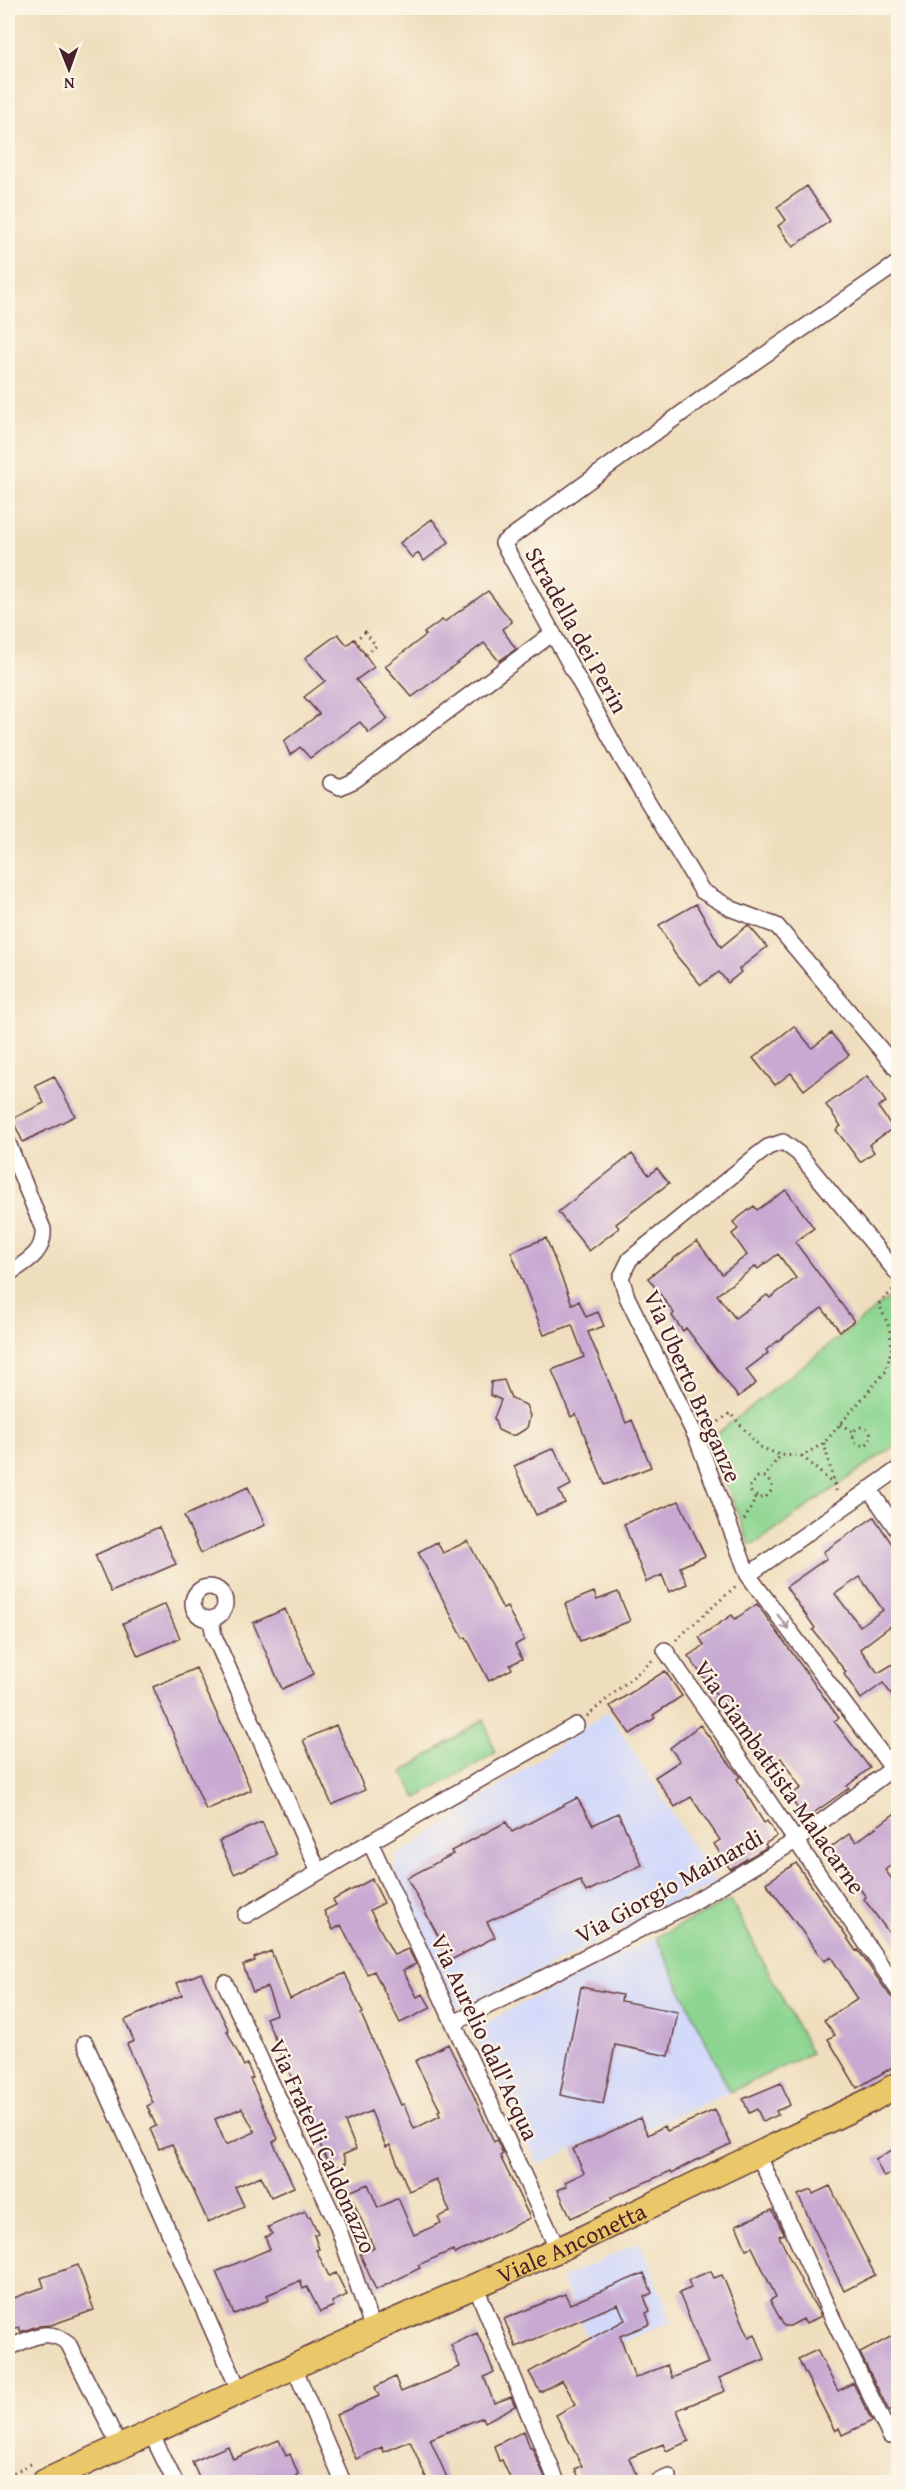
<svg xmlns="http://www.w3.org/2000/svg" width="906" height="2490" viewBox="0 0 906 2490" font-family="'Gentium Book Plus',serif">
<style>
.built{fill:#d3d9f9}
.green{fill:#8cd590;stroke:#6b7a5e;stroke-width:1.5}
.building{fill:#c7a9d2;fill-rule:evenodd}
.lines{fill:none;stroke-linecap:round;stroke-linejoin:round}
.street-casing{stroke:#633c41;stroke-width:18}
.primary-casing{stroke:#633c41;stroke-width:27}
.path{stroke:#633c41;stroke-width:3;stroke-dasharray:1.5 4.5;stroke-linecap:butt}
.street{stroke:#fff;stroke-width:15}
.primary{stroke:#eac769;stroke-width:24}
.oneway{stroke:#ae9aa0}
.labels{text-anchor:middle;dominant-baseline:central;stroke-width:4.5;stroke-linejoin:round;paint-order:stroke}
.street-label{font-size:24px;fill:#4a1f2b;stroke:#fcf5e5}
</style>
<rect width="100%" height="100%" fill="#fcf5e5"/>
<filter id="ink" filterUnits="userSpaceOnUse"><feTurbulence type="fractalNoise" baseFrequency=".0167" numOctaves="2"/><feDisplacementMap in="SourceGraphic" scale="12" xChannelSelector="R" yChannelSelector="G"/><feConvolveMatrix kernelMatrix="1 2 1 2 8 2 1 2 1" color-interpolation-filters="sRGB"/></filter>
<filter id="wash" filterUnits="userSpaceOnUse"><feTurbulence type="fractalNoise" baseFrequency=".008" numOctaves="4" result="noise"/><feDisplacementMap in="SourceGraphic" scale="24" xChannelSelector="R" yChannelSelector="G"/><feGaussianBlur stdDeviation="1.35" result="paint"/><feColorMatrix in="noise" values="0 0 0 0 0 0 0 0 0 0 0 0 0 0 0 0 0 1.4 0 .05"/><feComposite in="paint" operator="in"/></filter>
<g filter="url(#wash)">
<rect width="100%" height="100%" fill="#efdebd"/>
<!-- built -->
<path class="built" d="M608,1711L716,1883L463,2008L455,2007L391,1881L396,1857Z
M656,1937L730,2092L598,2149L593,2139L539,2165L472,2030L555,1986Z
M640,2242L672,2322L594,2353L562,2278Z"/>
<!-- green -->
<path class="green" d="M895,1293L898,1298V1443L756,1543L749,1544L710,1439Z
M484,1719L495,1753L417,1798L403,1772Z
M731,1900L811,2053L730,2092L656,1937Z"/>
<g id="blocks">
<!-- building -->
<path class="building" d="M807,186L830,221L793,247L778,226L786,220L777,207Z
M432,519L449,542L424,561L418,553L412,558L400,543Z
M488,591L512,622L502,629L516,649L499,661L484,643L412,697L385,666L426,635L424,633L442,620L444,622Z
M338,634L347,645L354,639L374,667L356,680L388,719L369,733L360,722L310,758L300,747L290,755L284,741L319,714L304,697L325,681L305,658Z
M696,904L721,947L748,925L767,947L739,969L741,972L728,983L719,972L701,985L675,954L659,925Z
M794,1026L812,1048L831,1033L849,1055L804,1090L791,1073L775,1085L753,1058Z
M54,1076L75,1116L23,1142L12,1119L44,1103L35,1085Z
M867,1076L886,1102L878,1107L893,1128L869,1145L874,1152L860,1162L836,1130L841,1126L826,1105Z
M632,1154L649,1175L657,1168L669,1183L616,1224L619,1228L589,1251L558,1212Z
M786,1190L814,1228L795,1242L854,1321L840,1331L822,1308L766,1350L768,1353L746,1370L756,1383L738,1397L686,1328L683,1331L672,1316L674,1313L648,1278L697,1241L722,1274L747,1255L732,1234L738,1229L733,1222L754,1206L757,1210ZM778,1254L796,1278L770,1298L767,1295L735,1318L717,1295L756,1266L758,1269Z
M546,1238L572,1304L579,1301L586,1317L598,1312L604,1326L588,1332L626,1423L632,1420L651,1467L605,1485L576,1414L571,1417L552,1370L584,1357L572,1325L544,1335L511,1252Z
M504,1380L511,1398L526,1405L530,1416L527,1428L516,1435H509L498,1430L494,1418L501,1400L490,1395L491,1382Z
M554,1448L571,1485L559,1491L565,1503L536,1515L514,1466Z
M248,1487L265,1525L201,1553L184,1516Z
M679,1501L705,1556L680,1567L687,1584L669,1592L662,1575L646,1582L624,1524Z
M874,1517L898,1553V1632L893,1624L860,1649L878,1673L898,1661V1703L883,1683L861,1699L844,1674L846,1672L813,1630L815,1628L786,1587L827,1558L823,1552ZM860,1577L883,1610L860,1626L835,1594Z
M159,1527L176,1564L111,1592L95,1555Z
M468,1541L503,1609L507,1607L524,1640L515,1645L522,1659L510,1665L512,1669L489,1681L466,1637L463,1638L418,1552L437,1542L443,1553Z
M594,1592L597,1600L618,1592L630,1621L580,1641L565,1604Z
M165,1604L180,1638L138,1656L123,1623Z
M757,1604L839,1718L834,1721L870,1768L847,1786L849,1788L805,1819L789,1796L801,1788L781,1758L770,1766L740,1721L737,1723L688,1656L704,1645L699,1637L732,1615L735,1619Z
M285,1609L314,1674L282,1689L253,1623Z
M196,1668L251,1790L206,1810L153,1687Z
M665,1671L682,1696L653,1715L655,1718L630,1734L610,1706Z
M336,1725L365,1790L332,1805L303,1740Z
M700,1725L740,1777L737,1779L764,1823L767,1821L777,1836L765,1844L767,1847L730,1869L714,1844L720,1840L691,1797L675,1807L655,1777L680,1761L670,1748Z
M577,1798L593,1825L618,1813L642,1865L586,1892L580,1880L487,1922L495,1937L451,1960L407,1878L453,1854L451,1851L506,1822L512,1832Z
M898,1811V1860L885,1870L898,1887V1945L864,1899L866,1897L830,1848L849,1834L856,1842Z
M262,1822L277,1855L234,1874L219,1841Z
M796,1863L856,1951L858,1950L890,1996L898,2002V2064L857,2088L828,2039L835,2035L824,2020L858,1999L831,1957L824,1961L766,1883Z
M372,1879L384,1903L370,1910L394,1955L408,1949L416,1964L403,1970L417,1997L423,1994L431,2008L400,2023L374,1971L367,1974L341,1925L333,1930L324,1911L336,1905L333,1900Z
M271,1951L290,1999L345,1973L363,2013L361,2014L401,2105L404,2104L414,2129L440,2116L438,2111L440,2110L415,2061L448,2044L472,2092L494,2142L497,2140L503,2154L500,2156L530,2218L455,2254L453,2250L418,2265L420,2268L376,2290L360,2254L374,2248L349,2192L368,2184L378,2208L398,2198L414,2235L441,2223L438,2217L450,2212L436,2179L409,2191L390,2145L386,2147L371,2111L345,2122L356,2149L343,2155L346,2163L331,2170L266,2018L277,2014L267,1987L253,1992L243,1965L255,1961L254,1958Z
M201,1973L229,2031H227L244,2066L247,2064L253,2078L250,2079L278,2139L273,2142L294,2187L271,2197L261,2176L235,2187L244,2206L208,2222L172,2144L159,2149L150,2129L156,2126L147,2106L153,2103L127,2044L134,2041L125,2020L182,1995L177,1983ZM242,2108L255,2132L226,2145L215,2119Z
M581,1987L622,1995L621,2001L678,2012L669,2056L615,2045L603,2104L560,2095Z
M781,2083L790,2105L776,2111L778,2115L763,2122L757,2109L749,2113L743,2099Z
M715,2110L731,2144L692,2162L672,2173L671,2171L611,2197L612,2199L571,2218L558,2190L567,2186L565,2182L584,2173L573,2149L640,2118L648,2135L664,2126L667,2131Z
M898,2147V2170L884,2177L875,2159Z
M830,2186L875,2275L844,2291L798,2195L811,2190L813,2194Z
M772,2210L784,2234L779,2236L802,2283L821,2316L806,2324L803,2319L790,2326H784L770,2300L776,2297L752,2247L746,2249L736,2225Z
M305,2211L308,2217L310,2216L318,2233L314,2235L319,2249L316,2250L329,2276L336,2273L347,2295L332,2302L334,2306L320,2312L307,2287L303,2289L300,2281L267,2295L269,2300L234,2314L216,2272L270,2249L265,2237L272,2234L268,2227Z
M78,2265L94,2310L51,2325L37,2326L21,2332L19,2327L8,2331V2300L44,2287L41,2278Z
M711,2271L714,2278L722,2275L749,2337L755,2334L765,2359L719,2378L725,2391L677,2410L689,2441L666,2451L663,2444L629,2458L638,2479L630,2482H581L575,2469L582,2466L556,2415L576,2404L562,2380L540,2392L529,2372L625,2320L618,2304L516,2347L504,2319L565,2294L570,2304L644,2273L652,2293L644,2297L650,2311L646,2313L650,2324L620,2336L635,2378L667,2365L672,2378L708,2363L679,2293L691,2288L688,2280Z
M477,2333L494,2372L484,2377L494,2403L511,2397L515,2406L485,2422L483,2417L430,2439L449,2482H428L410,2441L384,2452L382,2447L356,2459L336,2415L379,2396L375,2387L395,2377L401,2392L460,2367L451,2345Z
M898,2333V2406L889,2411L860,2353Z
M817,2350L838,2391L853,2383L872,2421L842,2435L839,2428L835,2431L798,2359Z
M524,2431L530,2448H532L547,2482H512L502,2460L499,2461L494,2446Z
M279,2440L286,2456L290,2454L298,2474L296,2475L299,2482H201L192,2462L228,2446L233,2459Z"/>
</g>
</g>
<g filter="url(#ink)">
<use href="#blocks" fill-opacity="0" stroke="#633c41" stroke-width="1.5"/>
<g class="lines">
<defs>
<path id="street" d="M898,263L711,392L503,543L621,757L702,891L732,909L777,926L898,1070
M331,783L340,787L355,780L553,633
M8,1274C26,1262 45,1253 43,1229L8,1143
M898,1274L798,1153L783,1142L768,1147L755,1157L630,1259L621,1277L627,1297L697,1439L748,1575L898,1776
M869,1489L898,1531
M748,1575L898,1469
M193 1603a16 16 0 1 1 32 0a16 16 0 1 1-32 0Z
M211,1620L214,1636L319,1872
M665,1650L898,1990
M246,1915L370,1842
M225,1983L337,2224L373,2330
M454,2023L692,1903L797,1840L893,1768
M85,2043L240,2392
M758,2154L831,2315L890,2436
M558,2250L370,1842L576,1725
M476,2287L557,2482
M8,2348C31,2339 46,2326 68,2343L120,2447
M294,2367L343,2482
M151,2433L175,2482
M657,2482L669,2477"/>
<g id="primary">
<path id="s1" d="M44,2482L373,2330L558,2250L873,2099L898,2084"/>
</g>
</defs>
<!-- street casing -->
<use href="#street" class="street-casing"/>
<!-- primary casing -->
<use href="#primary" class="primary-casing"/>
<!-- path -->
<path class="path" d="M365,632L376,646L365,654L355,640Z
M840,1424L854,1432
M853 1436a9 9 0 1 1 18 0a9 9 0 1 1-18 0Z
M709,1429L730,1413L760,1447L780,1455L802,1456L824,1443L886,1371L892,1346L889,1327L879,1304L893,1290
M824,1443L837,1494
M802,1456L834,1485
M764,1477L772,1484V1490L765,1498H760L751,1492L750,1486L758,1477H764L780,1456
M744,1520L752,1507L755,1497
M676,1640L736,1586
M587,1716L653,1660
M8,2475L33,2463"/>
<!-- street -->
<use href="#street" class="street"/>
<!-- primary -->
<use href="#primary" class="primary"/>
</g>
<!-- one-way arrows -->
<defs><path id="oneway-shaft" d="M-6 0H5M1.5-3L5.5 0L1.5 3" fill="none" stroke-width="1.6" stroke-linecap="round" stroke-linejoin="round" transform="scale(1.5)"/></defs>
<use class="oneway" href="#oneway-shaft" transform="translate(783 1622) rotate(53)"/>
</g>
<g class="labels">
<!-- street labels -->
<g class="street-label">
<text transform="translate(577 630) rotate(61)">Stradella dei Perin</text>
<text transform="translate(693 1386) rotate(66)">Via Uberto Breganze</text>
<text transform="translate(780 1777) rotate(55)">Via Giambattista Malacarne</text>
<text transform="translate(669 1886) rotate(-29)">Via Giorgio Mainardi</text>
<text transform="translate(485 2037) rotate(65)">Via Aurelio dall'Acqua</text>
<text transform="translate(323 2146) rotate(66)">Via Fratelli Caldonazzo</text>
<text stroke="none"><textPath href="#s1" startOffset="579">Viale Anconetta</textPath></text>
</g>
</g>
<!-- margin -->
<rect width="906" height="2490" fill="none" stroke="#fcf5e5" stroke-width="30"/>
<!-- north arrow -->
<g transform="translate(69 69) rotate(179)" stroke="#fcf5e5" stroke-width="4.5" paint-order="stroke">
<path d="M0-4.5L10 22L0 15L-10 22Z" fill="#4a1f2b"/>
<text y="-9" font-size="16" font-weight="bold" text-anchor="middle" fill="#4a1f2b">N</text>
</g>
</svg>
